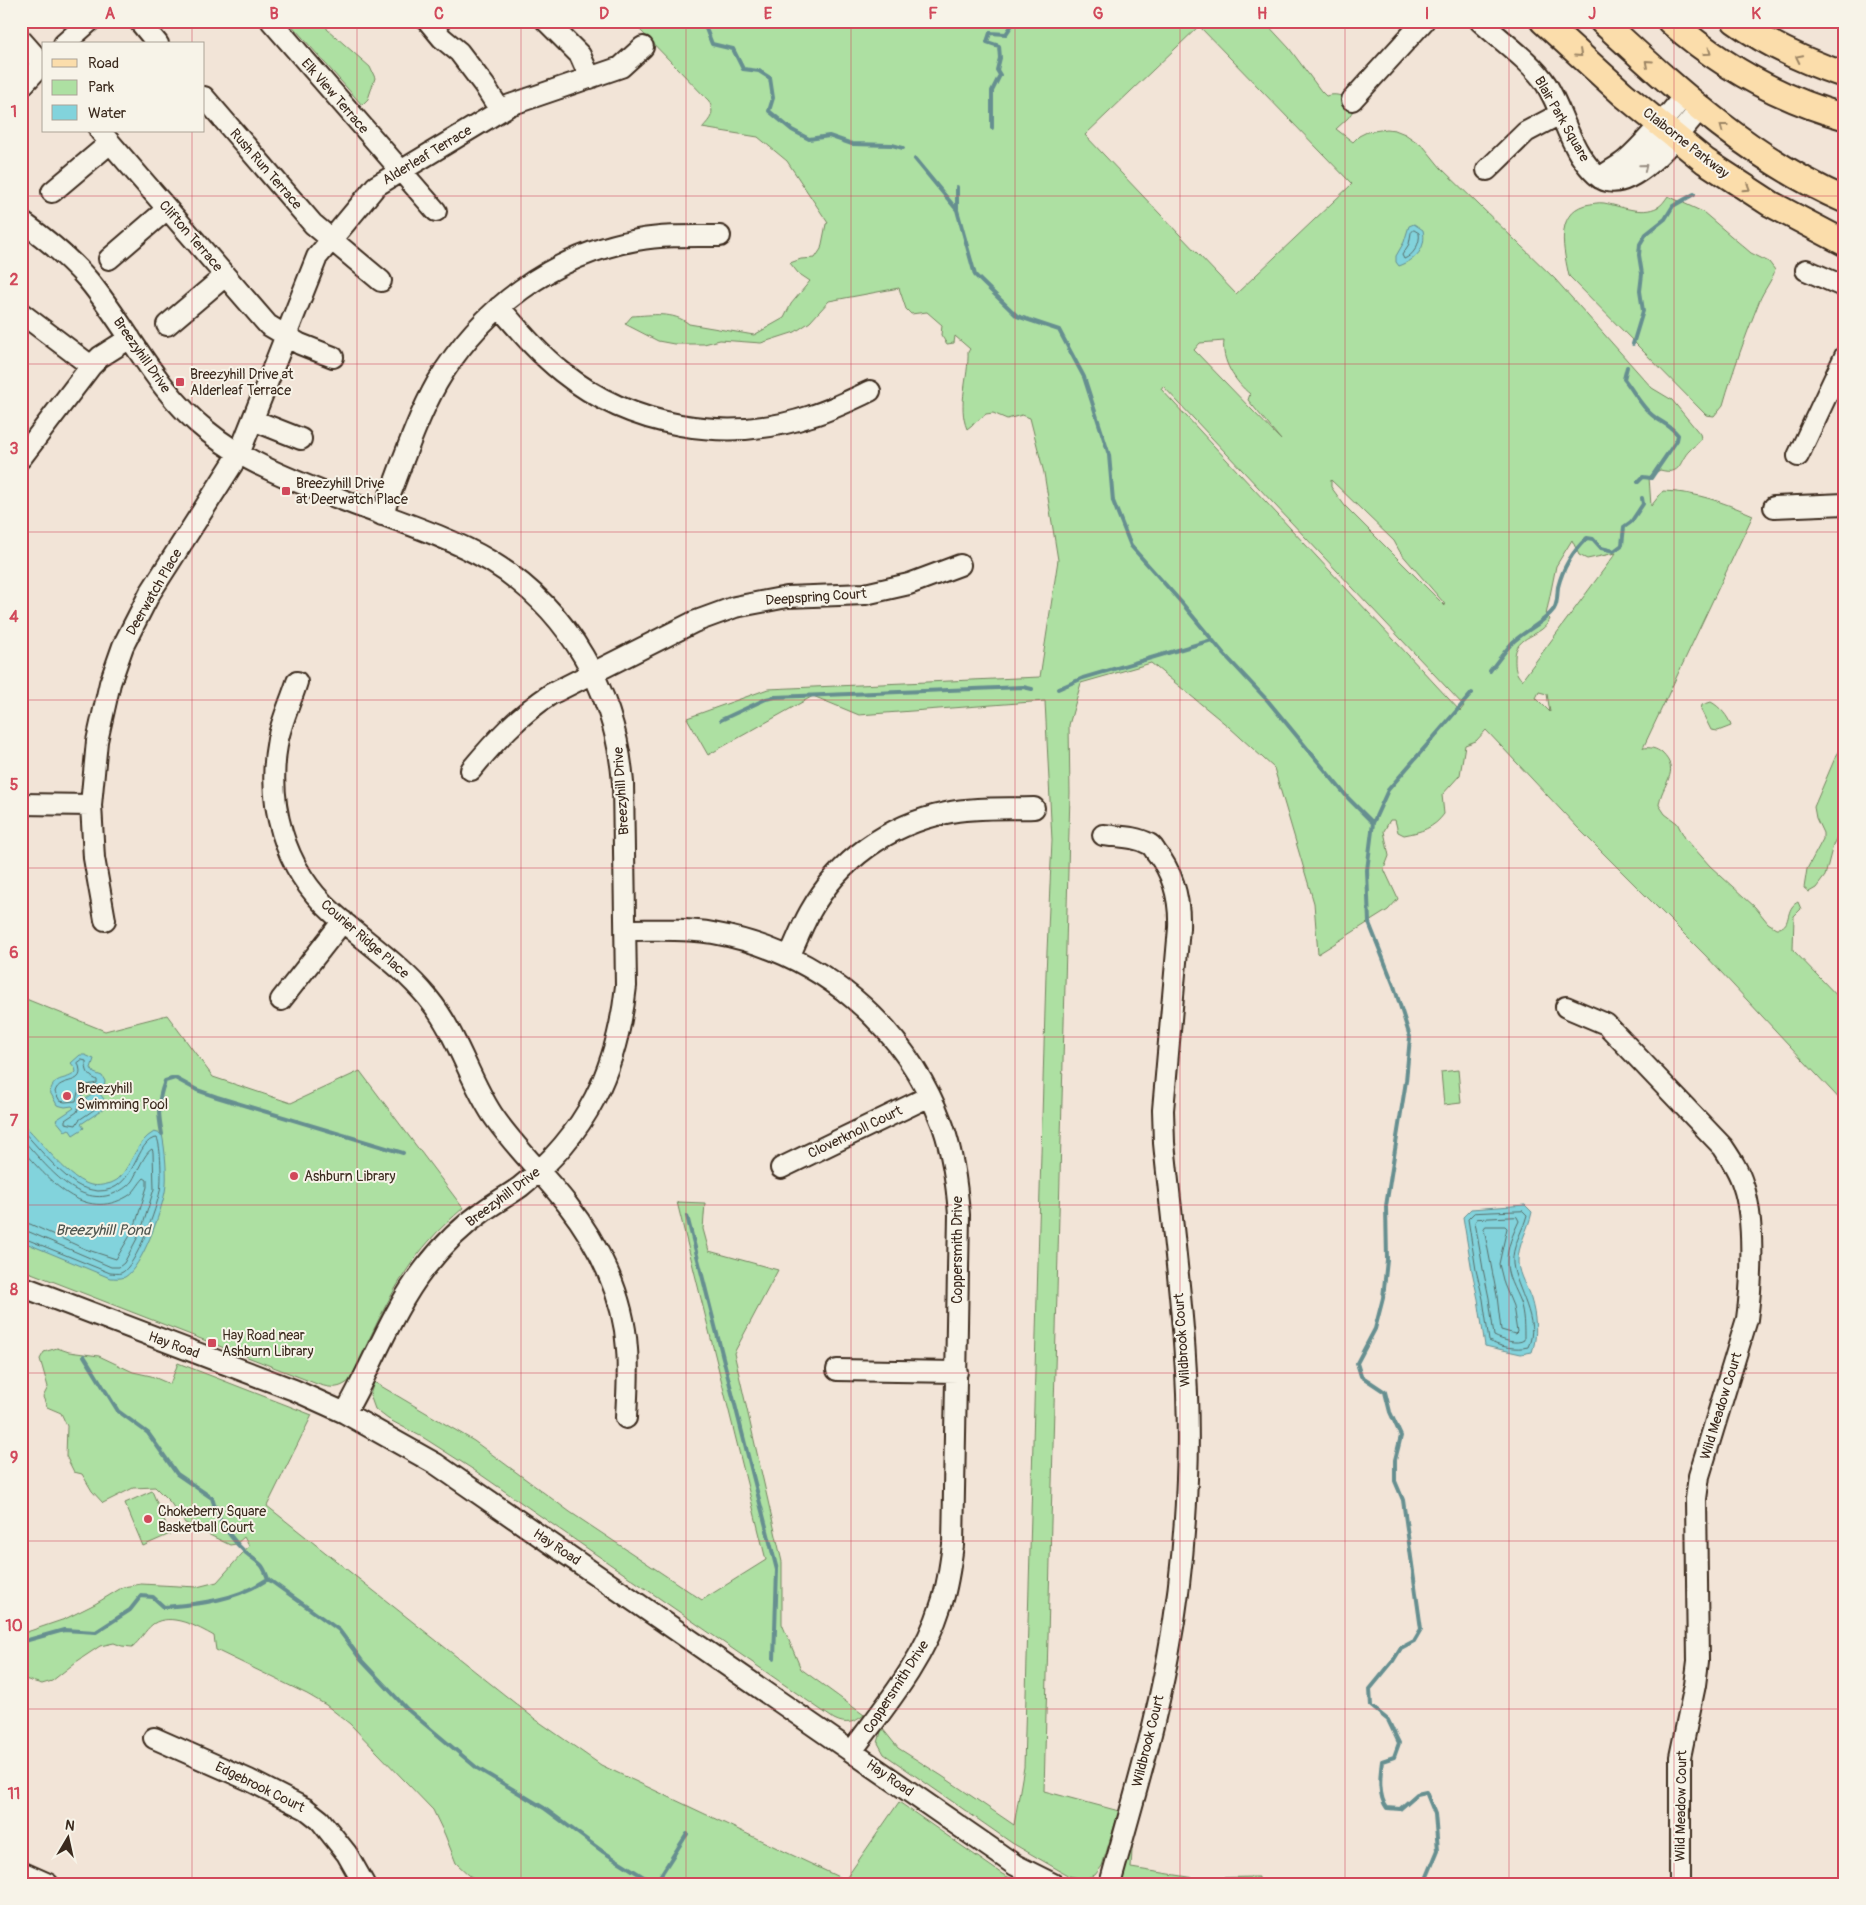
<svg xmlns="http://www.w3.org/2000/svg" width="1866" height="1905" viewBox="0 0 1866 1905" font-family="Pangolin,sans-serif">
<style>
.green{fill:#ade0a2;stroke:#748560;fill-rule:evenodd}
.water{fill:#82d3dc;stroke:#668f90}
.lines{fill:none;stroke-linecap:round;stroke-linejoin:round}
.shore{stroke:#576e6a;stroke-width:1}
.stream{stroke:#668f90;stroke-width:4}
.minor-casing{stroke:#3b2a1e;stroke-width:24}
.major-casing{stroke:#3b2a1e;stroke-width:29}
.minor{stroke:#f7f3e8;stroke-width:20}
.major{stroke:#fbddab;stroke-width:25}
.oneway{stroke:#9b8464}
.oneway2{stroke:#998e83}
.grid{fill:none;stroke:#d1495b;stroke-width:1;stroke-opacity:0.55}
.poi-dot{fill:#d1495b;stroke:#f7f3e8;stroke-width:2}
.labels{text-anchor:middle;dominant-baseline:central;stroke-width:4;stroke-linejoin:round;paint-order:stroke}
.street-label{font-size:14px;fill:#3b2a1e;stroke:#f7f3e8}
.poi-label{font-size:14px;fill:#3b2a1e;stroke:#f7f3e8;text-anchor:start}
.water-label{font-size:15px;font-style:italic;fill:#4d544e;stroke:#f7f3e8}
.neatline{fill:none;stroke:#d1495b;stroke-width:2}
.grid-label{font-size:16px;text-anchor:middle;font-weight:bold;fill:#d1495b}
</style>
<rect width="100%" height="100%" fill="#f2e4d7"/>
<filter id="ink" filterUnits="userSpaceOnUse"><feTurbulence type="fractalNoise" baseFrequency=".02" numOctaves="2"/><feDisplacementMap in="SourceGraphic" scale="10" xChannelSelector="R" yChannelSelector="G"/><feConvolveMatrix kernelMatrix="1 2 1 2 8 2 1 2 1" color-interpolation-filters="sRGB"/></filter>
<g filter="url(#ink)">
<!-- green -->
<path class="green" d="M288,21H327V29L370,67L375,78L368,99L362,105Z
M640,21H908L919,28L920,21H1264L1289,48L1321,91L1326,96C1340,92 1346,98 1355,108L1348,118L1336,129L1353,142L1359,136L1367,132L1387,129L1395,130L1405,134L1424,147L1441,168L1555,279L1652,388L1672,400L1700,434L1701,438C1698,445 1694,445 1690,450C1678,461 1683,476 1660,470L1649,477L1651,506L1663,491C1696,492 1723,502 1753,515L1643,748C1650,747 1656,748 1662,753C1682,772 1661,784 1659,805L1665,814L1677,823L1685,838L1710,866L1755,907L1768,923L1776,928C1790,928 1786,916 1792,907C1793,905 1796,903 1798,902L1801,909L1794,916L1793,950L1845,1004V1105L1706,956L1578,828L1486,730L1476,741L1465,745L1460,775L1442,795L1444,814C1434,828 1421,832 1404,835L1398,832L1395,820H1390L1384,831L1389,856L1384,869L1398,899L1388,910L1318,954L1314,903L1274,768L1229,727L1151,663L1081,683L1069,725L1070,793L1044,1791L1119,1811L1102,1866L1095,1875L1084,1879L1069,1876L1012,1843L884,1754L878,1743L882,1728L898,1748L942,1776L1014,1825L1024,1767L1046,974L1052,840L1045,701L859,715L813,696L708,755L687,718L768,689L1040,677L1058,560L1044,473L1030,418L1022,415L1007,419L993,413L986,414L967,429C957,405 969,377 968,352L970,349L955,336L954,343L947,344L941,335L942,325L927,312L911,314L906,309L899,288L829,301L810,322L795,332L761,343L720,340L704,344H674L658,341L625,324L632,316C652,315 673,311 689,324L754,335L784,318L791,304L810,281L798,273L790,263L801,259L815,258L821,249L826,224L828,223L787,161L758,137L702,128C711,118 715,114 709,101L640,30L644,26ZM1199,26L1352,184L1236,294L1085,135ZM1224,341C1221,360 1235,382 1250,394L1248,400L1281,440L1194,350L1200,343ZM1163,386L1464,706L1460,711L1161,389ZM1331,480L1394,541L1400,552L1444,603L1445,606L1345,506L1331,487ZM1572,540L1579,555L1587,559L1616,553L1522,680C1515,673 1515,668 1515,658C1515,634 1542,638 1550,619L1546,615L1556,566ZM1539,692L1547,694L1550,712L1536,698Z
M1668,196L1703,212L1751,253L1769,262L1775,270C1772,281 1763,291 1759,302C1746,335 1733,370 1723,405L1714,416L1706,415L1569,276C1564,252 1554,214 1585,205C1592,204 1598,202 1604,203C1621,206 1641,216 1658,207C1662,205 1665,200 1668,196Z
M1711,702C1719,706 1729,717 1731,726L1718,731L1711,730L1701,710L1702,705Z
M1845,742V820L1833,845L1825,876L1816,888L1809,892L1804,888L1807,869L1823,839V833L1816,818L1814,807L1835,758Z
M21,990L26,999L105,1031L167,1015L213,1077L291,1103L360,1071L463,1208C452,1218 440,1228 430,1240C394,1280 373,1332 350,1380C339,1390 330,1388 317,1384L21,1269Z
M1458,1070L1461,1103L1444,1105L1441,1072Z
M677,1202L705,1203L703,1229L709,1251L778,1270L734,1353L782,1562V1624L801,1669L864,1715C854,1723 846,1725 834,1719L474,1470L424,1438L388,1419L375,1409L370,1395L374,1382L474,1441L570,1512L702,1600L766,1560Z
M57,1348L69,1352L99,1356L133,1372L151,1376L170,1384L178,1363L312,1415L267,1506L535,1719L601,1765L845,1880L899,1802L1002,1874L1022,1884H486L470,1876L456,1863L445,1835L433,1810L350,1724L326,1705L307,1694L216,1650L214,1636C198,1627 171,1612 153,1624C144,1631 141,1640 132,1647L122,1646L114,1643L100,1646L76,1662L52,1681L42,1684L21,1678V1634L65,1619L95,1604L123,1587L141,1584L197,1587L217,1582L249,1546L244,1537L236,1544L230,1545L185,1523L170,1502L155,1487L133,1488L103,1503L92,1491L82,1474L74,1472L66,1456L67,1426L61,1413L47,1407L43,1397L48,1387L40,1359L44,1352Z
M152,1491L170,1534L143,1546L125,1503Z
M1134,1815L1131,1868L1195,1878L1258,1877V1884H1126L1118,1870Z"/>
<!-- water -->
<path class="water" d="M1414,224L1423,230C1427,248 1416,260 1399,266L1396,262V256L1404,242L1409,226Z
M80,1055H85L94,1059L91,1068L94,1073L102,1076L105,1081L104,1087L99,1089H85C83,1093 81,1097 84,1100L98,1091L106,1102L103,1105L105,1108L81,1124L84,1128L73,1135L69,1129L65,1131L56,1120L74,1108L72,1106L65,1107L57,1105L50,1092C55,1074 66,1082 76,1072L75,1068L71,1063Z
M21,1122C40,1139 65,1176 88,1184C96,1187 103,1185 111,1183C115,1181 118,1180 120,1177C133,1162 136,1142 154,1132L162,1134C165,1148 168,1178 165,1192C161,1212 142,1267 125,1277C120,1279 115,1278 110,1278L21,1241Z
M1525,1205L1532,1212C1529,1228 1517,1246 1518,1263C1519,1276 1527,1287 1531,1299C1536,1316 1538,1336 1532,1352L1521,1354L1485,1346L1478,1299L1472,1271L1463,1217L1471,1209Z"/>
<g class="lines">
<!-- shore -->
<path class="shore" d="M1414,230L1419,233C1421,243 1413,256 1404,259L1402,255L1409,244L1411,233Z
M82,1060L86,1061C86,1071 87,1075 97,1080V1083L82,1086L78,1092L76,1101L65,1102L60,1101L55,1092C59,1075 88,1088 78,1063Z
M96,1099L99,1101L98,1107L79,1120L76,1125L65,1123V1120L77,1112L79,1105H86Z
M21,1129C38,1147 55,1169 76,1184C82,1188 90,1190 98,1191C137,1192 135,1138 157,1138C161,1146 162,1181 160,1191C157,1207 136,1267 121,1273C118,1274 113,1273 110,1273L21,1237
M21,1138C44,1162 76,1208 113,1194C122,1190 126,1188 132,1181C137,1173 145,1152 152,1149L153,1152L154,1189L141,1231L124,1263L119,1267H111L27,1231L21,1230
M21,1149C49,1179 83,1223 128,1196C135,1192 138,1184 144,1178L147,1180V1187L134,1229L116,1259L85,1249L30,1224L21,1223
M1523,1211L1527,1215C1523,1231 1511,1247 1513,1264C1516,1289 1541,1321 1528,1347C1516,1350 1500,1347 1489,1341L1483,1299L1476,1270L1468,1219L1474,1213Z
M1517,1217L1519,1221C1513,1234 1507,1247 1507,1261C1506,1276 1515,1289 1520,1302C1524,1314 1524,1327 1524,1340C1517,1345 1502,1340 1494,1336L1489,1298L1483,1269L1475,1222L1477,1219Z
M1486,1226H1505L1507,1228L1499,1264L1504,1284L1513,1306L1517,1332L1515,1334L1501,1330L1497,1296L1484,1229Z"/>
<!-- stream -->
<path class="stream" d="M703,21L712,44L733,49L743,69L759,71L770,78L773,98L769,111L792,130L809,139L829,136L852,144L892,145L903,148
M992,128V91L1000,75L997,70L1000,58L999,46L987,42L990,33L1006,34L1012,25L1008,21
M915,159L957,210L975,275L1017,316L1059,330L1084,377L1109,455L1113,501L1131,546L1181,602L1224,654L1268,701L1348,798L1373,823L1367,870L1369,923L1394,986L1410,1037L1406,1081L1386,1206L1387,1260L1383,1298L1375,1329L1357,1363L1361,1376L1385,1392L1390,1412L1401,1436L1395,1460V1481L1403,1500L1421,1629L1414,1641L1401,1648L1393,1661L1370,1689L1371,1706L1388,1720L1399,1743L1394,1757L1382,1761C1380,1776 1378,1796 1387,1808L1400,1809L1417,1794L1426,1792L1435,1814L1438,1850L1424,1884
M957,209V187
M1633,344L1643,311L1640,291L1642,274L1639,255L1640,244L1646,234L1665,219L1673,206L1694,194
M1627,367L1624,379C1633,390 1641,406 1652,415C1661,423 1668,423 1678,435L1677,440L1651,478L1643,477L1638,482
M1490,671C1497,662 1504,652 1512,643C1525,630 1543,624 1554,609C1558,603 1557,594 1558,587C1563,567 1573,551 1587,538L1593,539L1601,548L1614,551L1622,545L1624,527L1631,522L1643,504L1642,498
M1058,689L1083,678L1212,640
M721,720L766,699L775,697L1023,687L1032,689
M1373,823L1388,790L1472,693
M162,1134C158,1113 157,1102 165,1081L175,1078L197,1090L217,1097L403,1153
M687,1216L777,1570L774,1659
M84,1356L118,1411L148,1433L177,1474L212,1498C218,1520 229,1537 246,1553C259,1564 262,1561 268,1579L339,1630L362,1661L407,1709L477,1768L544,1808L602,1851L655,1884
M21,1642L64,1630L96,1632L130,1610L141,1596L153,1597L164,1607C201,1604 236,1600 268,1579
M655,1884L687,1834"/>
<defs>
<path id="minor" d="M139,21L158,44
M271,21L436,211
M428,21L442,38L459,52L484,85L500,110
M546,21L580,55L590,78
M1480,21C1499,39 1532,62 1546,84C1560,106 1566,133 1580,155C1586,164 1597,179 1607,181C1638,189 1682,129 1700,109
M21,40L44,66
M64,44L90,21
M21,87L44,62
M204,97L313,224L381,281
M1352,100L1424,21
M100,131L268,325L300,344L333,357
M1487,170L1526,132L1560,114
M1600,178C1608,171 1618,167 1626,160C1647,141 1666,118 1684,96
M52,192L110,143
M21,221C46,239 70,258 89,281C130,331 156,391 207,431C246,463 292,480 338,498C386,517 446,535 490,561C569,609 616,693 623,783L626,986C617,1070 587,1134 520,1187C509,1195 496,1202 485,1210C462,1226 442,1246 425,1268C392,1310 372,1367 345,1413
M109,259L167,209
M1806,270L1845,287
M499,307C519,330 538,353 562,372C630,427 728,444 811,416C831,410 851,400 870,391
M21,313L91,366
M167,325L225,276
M253,420L301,439
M1798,456L1845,356
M21,458L91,366L100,357L130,338
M1774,507L1845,504
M382,515C399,473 415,422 437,383C480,309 553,255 637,240C664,235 692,236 720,236
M297,682C291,701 282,720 278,739C266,802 283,868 332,912C364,941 400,964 428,998C457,1033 468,1077 492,1114C514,1147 543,1173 567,1204C599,1245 624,1296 627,1349C629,1371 627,1395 626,1418
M471,770C495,741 519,715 551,694L694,622L735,607L787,597L865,594L909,584L960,565
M21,804L91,805
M1103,835C1118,837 1135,836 1149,844C1152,845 1154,849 1156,852C1174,874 1180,901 1179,928L1163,1110L1164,1143C1175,1255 1192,1367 1187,1479C1185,1539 1179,1598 1168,1656C1154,1733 1131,1808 1110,1884
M105,920L94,858L91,805L97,741L110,683L123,646L150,593L239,454L317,257L376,186L510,105L621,67L643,47
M626,930C655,930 684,928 713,933C820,952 905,1025 943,1126C953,1155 957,1185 959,1215L953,1545C950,1565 948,1586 941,1605C924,1660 886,1705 852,1751
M789,957C796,942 802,926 810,912C839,860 888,825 946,813C974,807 1005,809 1034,808
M281,1000L343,921
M1566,1007L1606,1024L1723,1147C1731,1159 1739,1171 1743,1185C1755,1219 1752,1283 1747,1319L1699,1476L1696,1499L1698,1661L1695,1685L1680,1757V1884
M781,1168L930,1096
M21,1286L294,1390L345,1413L436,1464L998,1853L1015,1865L1053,1884
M837,1370L957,1372
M154,1738L249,1780L306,1809L320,1820L347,1854L364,1884
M21,1872L48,1884"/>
<path id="major" d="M1543,21L1623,94L1705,161L1771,204L1845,243
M1602,21C1678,91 1749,158 1845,200
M1670,21C1720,65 1780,99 1845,117
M1735,21C1768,45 1806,62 1845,75"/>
</defs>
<!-- minor casing -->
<use href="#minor" class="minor-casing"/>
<!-- major casing -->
<use href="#major" class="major-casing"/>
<!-- minor -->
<use href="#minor" class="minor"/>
<!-- major -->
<use href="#major" class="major"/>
</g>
<!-- one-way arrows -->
<defs><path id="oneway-chevron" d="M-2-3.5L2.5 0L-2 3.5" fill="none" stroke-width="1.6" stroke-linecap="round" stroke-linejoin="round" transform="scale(1.25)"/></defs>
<g class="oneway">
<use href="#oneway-chevron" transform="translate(1708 52) rotate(36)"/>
<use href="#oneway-chevron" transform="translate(1579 54) rotate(42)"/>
<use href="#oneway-chevron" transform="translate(1799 58) rotate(-154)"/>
<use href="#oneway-chevron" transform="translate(1648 63) rotate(-138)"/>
<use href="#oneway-chevron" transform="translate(1723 127) rotate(-143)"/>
<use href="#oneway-chevron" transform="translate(1747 188) rotate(33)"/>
</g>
<use class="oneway2" href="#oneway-chevron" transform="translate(1644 167) rotate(-39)"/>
</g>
<!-- grid -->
<path class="grid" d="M192,21V44M357,21V1884M521,21V1884M686,21V1884M851,21V1884M1015,21V1884M1180,21V1884M1345,21V1884M1509,21V1884M1674,21V1884M192,131V1884M21,196H1845M21,364H1845M21,532H1845M21,700H1845M21,868H1845M21,1037H1845M21,1205H1845M21,1373H1845M21,1541H1845M21,1709H1845"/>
<!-- markers -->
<g class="poi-dot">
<rect x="175" y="377" width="10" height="10" rx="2.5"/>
<rect x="281" y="486" width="10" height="10" rx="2.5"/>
<circle cx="67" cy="1096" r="5"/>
<circle cx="294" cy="1176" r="5"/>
<rect x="207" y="1338" width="10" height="10" rx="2.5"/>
<circle cx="148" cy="1519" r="5"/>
</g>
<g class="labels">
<!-- street labels -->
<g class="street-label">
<text transform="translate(335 96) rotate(49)">Elk View Terrace</text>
<text transform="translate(1562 119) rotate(60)">Blair Park Square</text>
<text transform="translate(1686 143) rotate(38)">Claiborne Parkway</text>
<text transform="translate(427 155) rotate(-31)">Alderleaf Terrace</text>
<text transform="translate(266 169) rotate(49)">Rush Run Terrace</text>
<text transform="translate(191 236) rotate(49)">Clifton Terrace</text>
<text transform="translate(142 355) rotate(55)">Breezyhill Drive</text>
<text transform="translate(154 592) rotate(-60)">Deerwatch Place</text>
<text transform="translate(816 597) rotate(-4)">Deepspring Court</text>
<text transform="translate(621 791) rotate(-94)">Breezyhill Drive</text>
<text transform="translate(365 939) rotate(41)">Courier Ridge Place</text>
<text transform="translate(855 1132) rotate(-26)">Cloverknoll Court</text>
<text transform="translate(503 1197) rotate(-37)">Breezyhill Drive</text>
<text transform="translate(957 1250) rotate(-90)">Coppersmith Drive</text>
<text transform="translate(1182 1340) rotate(-94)">Wildbrook Court</text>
<text transform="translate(174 1345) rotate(20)">Hay Road</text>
<text transform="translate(1721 1406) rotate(-73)">Wild Meadow Court</text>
<text transform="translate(557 1547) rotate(34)">Hay Road</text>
<text transform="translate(896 1687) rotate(-57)">Coppersmith Drive</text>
<text transform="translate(1148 1741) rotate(-76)">Wildbrook Court</text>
<text transform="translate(890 1778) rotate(35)">Hay Road</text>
<text transform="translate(260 1787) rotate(26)">Edgebrook Court</text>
<text transform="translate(1681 1806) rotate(-89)">Wild Meadow Court</text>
</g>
<!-- poi labels -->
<g class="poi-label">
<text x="190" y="374">Breezyhill Drive at<tspan x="190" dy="16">Alderleaf Terrace</tspan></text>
<text x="296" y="483">Breezyhill Drive<tspan x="296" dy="16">at Deerwatch Place</tspan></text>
<text x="77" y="1088">Breezyhill<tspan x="77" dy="16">Swimming Pool</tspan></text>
<text x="304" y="1176">Ashburn Library</text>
<text x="222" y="1335">Hay Road near<tspan x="222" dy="16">Ashburn Library</tspan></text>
<text x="158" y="1511">Chokeberry Square<tspan x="158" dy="16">Basketball Court</tspan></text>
</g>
<!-- water labels -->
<g class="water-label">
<text x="103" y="1230">Breezyhill Pond</text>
</g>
</g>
<!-- margin -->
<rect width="1866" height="1905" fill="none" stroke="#f7f3e8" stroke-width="55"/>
<!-- legend -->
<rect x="42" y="42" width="162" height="90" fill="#f7f3e8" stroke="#aca397"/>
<rect x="52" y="59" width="25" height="8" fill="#fbddab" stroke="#aca397"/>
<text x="88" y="68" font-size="15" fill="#3b2a1e">Road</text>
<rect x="52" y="80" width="25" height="15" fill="#ade0a2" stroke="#aca397"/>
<text x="88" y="92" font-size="15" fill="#3b2a1e">Park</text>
<rect x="52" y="105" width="25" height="15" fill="#82d3dc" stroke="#aca397"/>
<text x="88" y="118" font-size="15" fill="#3b2a1e">Water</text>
<!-- north arrow -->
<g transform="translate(68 1838) rotate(9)" stroke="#f7f3e8" stroke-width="4" paint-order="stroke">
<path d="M0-4L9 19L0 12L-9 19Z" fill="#3b2a1e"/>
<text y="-8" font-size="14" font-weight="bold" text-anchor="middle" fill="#3b2a1e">N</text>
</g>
<rect x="28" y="28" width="1810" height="1850" class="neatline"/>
<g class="grid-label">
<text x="110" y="19">A</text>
<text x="274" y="19">B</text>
<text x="439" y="19">C</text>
<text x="604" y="19">D</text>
<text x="768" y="19">E</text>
<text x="933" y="19">F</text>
<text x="1098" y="19">G</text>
<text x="1262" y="19">H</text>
<text x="1427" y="19">I</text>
<text x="1592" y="19">J</text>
<text x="1756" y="19">K</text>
<text x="14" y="117">1</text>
<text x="14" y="285">2</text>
<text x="14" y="454">3</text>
<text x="14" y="622">4</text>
<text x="14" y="790">5</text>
<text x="14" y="958">6</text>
<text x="14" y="1126">7</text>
<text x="14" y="1295">8</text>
<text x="14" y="1463">9</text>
<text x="14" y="1631">10</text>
<text x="14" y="1799">11</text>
</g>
</svg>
